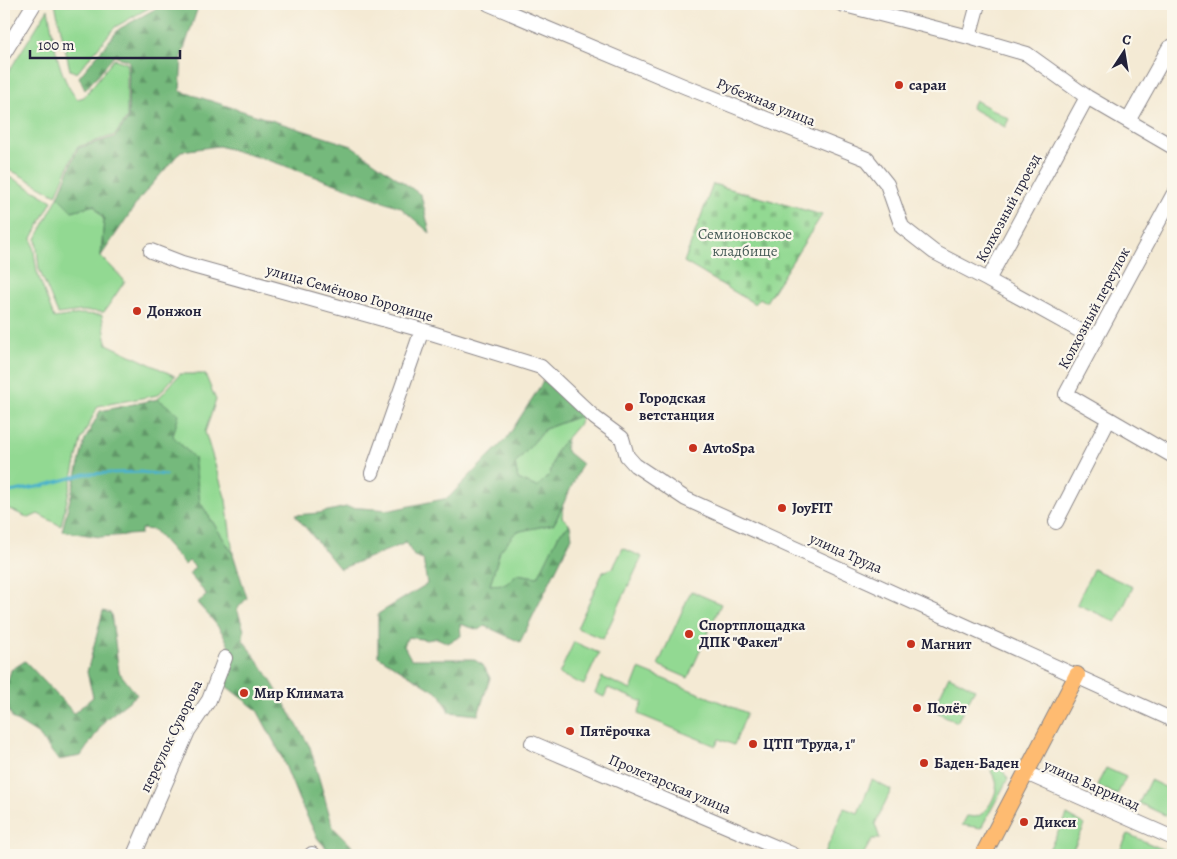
<svg xmlns="http://www.w3.org/2000/svg" width="1177" height="859" viewBox="0 0 1177 859" font-family="Alegreya,serif">
<style>
.green{fill:#92d992;stroke:#5a7e66}
.forest{fill:url(#forest-firs);stroke:#4c6e5c}
.cemetery{fill:url(#cemetery-stones);stroke:#5a7e66}
.lines{fill:none;stroke-linecap:round;stroke-linejoin:round}
.stream{stroke:#4cb2cb;stroke-width:3}
.minor-casing{stroke:#8b8688;stroke-width:16}
.major-casing{stroke:#8b8688;stroke-width:18}
.minor{stroke:#fff;stroke-width:14}
.major{stroke:#febb71;stroke-width:16}
.poi-dot{fill:#c8321e;stroke:#fbf7ec;stroke-width:2}
.labels{text-anchor:middle;dominant-baseline:central;stroke-width:4.5;stroke-linejoin:round;paint-order:stroke}
.poi-label{font-size:15px;font-weight:bold;fill:#22223b;stroke:#fbf7ec;text-anchor:start}
.street-label{font-size:15px;fill:#22223b;stroke:#fbf7ec}
.park-label{font-size:15px;fill:#445955;stroke:#fbf7ec}
</style>
<defs>
<pattern id="forest-firs" width="22" height="20" patternUnits="userSpaceOnUse" patternTransform="scale(1.25)"><rect width="22" height="20" fill="#75b97c"/><path d="M5 1l3.5 6h-7zM16 11l3.5 6h-7z" fill="#609667"/></pattern>
<pattern id="cemetery-stones" width="16" height="16" patternUnits="userSpaceOnUse" patternTransform="scale(1.25)"><rect width="16" height="16" fill="#92d992"/><path d="M2 7V4a2 2 0 0 1 4 0v3zM10 15v-3a2 2 0 0 1 4 0v3z" fill="#7eba7f"/></pattern>
</defs>
<rect width="100%" height="100%" fill="#fbf7ec"/>
<filter id="ink" filterUnits="userSpaceOnUse"><feTurbulence type="fractalNoise" baseFrequency=".02" numOctaves="2"/><feDisplacementMap in="SourceGraphic" scale="10" xChannelSelector="R" yChannelSelector="G"/><feConvolveMatrix kernelMatrix="1 2 1 2 8 2 1 2 1" color-interpolation-filters="sRGB"/></filter>
<filter id="wash" filterUnits="userSpaceOnUse"><feTurbulence type="fractalNoise" baseFrequency=".0096" numOctaves="4" result="noise"/><feDisplacementMap in="SourceGraphic" scale="20" xChannelSelector="R" yChannelSelector="G"/><feGaussianBlur stdDeviation="1.12" result="paint"/><feColorMatrix in="noise" values="0 0 0 0 0 0 0 0 0 0 0 0 0 0 0 0 0 1.4 0 .05"/><feComposite in="paint" operator="in"/></filter>
<g filter="url(#wash)">
<rect width="100%" height="100%" fill="#f4ead4"/>
<!-- green -->
<path class="green" d="M55,4H156L115,27L77,73L70,70Z
M48,9C54,39 57,75 77,99L84,97L114,59L127,63V118L115,135L77,147L56,195L16,173L4,168V79Z
M975,100L1009,119L1005,127L971,108Z
M4,176L14,179L52,201L32,238L37,272L54,318L81,314L102,315L107,344L175,376L158,395L98,406L81,440L61,526L38,514L29,518L7,508L10,479H4Z
M58,197L72,211L94,205L104,220L101,256L125,281L104,312L82,311L58,314L39,269L36,239Z
M180,374H205L216,400L205,432L226,500L233,554L200,502L194,458L172,436L158,399Z
M582,415L578,425L556,451L550,474L537,488L518,479L515,464L545,429Z
M563,506L562,517L570,525L559,534L539,578L517,574L506,584L490,585L500,551L515,532L554,524Z
M623,548L642,557L603,639L577,628L603,572L613,568Z
M1093,569L1133,587L1116,622L1077,604Z
M691,591L721,604L688,678L658,665Z
M574,642L599,653L584,685L559,674Z
M639,669L747,713L734,745L719,739L716,746L638,714L643,702L608,688L604,697L595,693L602,677L631,690Z
M949,676L975,689L957,722L933,710Z
M995,765L1001,768L1008,779L981,828L962,825L967,816C968,816 974,817 975,817C987,815 999,792 996,781C995,778 992,774 991,771Z
M1106,768L1126,777L1117,795L1097,785Z
M872,780L891,790L875,824L880,839H872L863,855H824L844,808L858,813Z
M1150,780L1173,791V819L1139,803Z
M1067,815L1085,825L1070,855H1046Z
M1128,834L1173,854V855H1118Z"/>
<!-- forest -->
<path class="forest" d="M164,4H199L182,55L180,91L352,146L421,195L430,233L400,207L274,162L219,146L181,151L141,197L101,256L104,219L94,205L72,211L58,197L78,148L115,137L128,119L129,61L114,56L85,90L79,77L119,29Z
M544,380L582,415L545,429L515,464L518,479L537,487L550,474L556,451L566,439V451L582,464L554,524L516,532L500,551L490,585L506,584L517,574L538,577L559,534L570,525L572,537L520,642L485,626L479,630L460,624L461,636L448,643L437,638L427,640L408,637L404,646L411,659H473L483,665L490,678L478,715L449,712L441,695L378,656V614L427,584L423,559L414,556L406,543L340,569L295,515L319,513L346,507L391,510L448,498L507,438Z
M158,399L179,414L173,436L194,458L200,502L233,554L247,598L237,609L244,630L243,640L267,674L310,747L333,827L361,855H333L318,839L299,800L281,755L257,710L226,686C227,677 231,668 231,659C231,637 210,617 197,603L207,595L189,574L195,567L189,561L185,565L154,530L141,529V534L100,537L62,531L85,440L100,411Z
M103,611L111,613L119,672L137,695L106,719L81,756L58,760L39,735L13,719L4,701V694L11,670L25,661L74,713L93,697L87,672Z"/>
<!-- cemetery -->
<path class="cemetery" d="M713,184L822,215L766,302L760,298L755,304L684,262Z"/>
<g class="lines">
<!-- stream -->
<path class="stream" d="M4,493L42,486L85,474L140,472L166,475"/>
</g>
</g>
<g filter="url(#ink)">
<g class="lines">
<defs>
<path id="minor" d="M489,4L686,87L867,159L887,184L902,227L934,252L988,280
M841,4L969,37L1027,54L1087,97L1173,147
M969,37L978,4
M4,53L34,4
M1087,97L988,280L1095,339
M1128,121L1169,48L1173,46
M1173,195L1066,394L1173,456
M151,251L182,263L422,330L541,367L595,418L622,438L627,456L635,465L686,499L1173,720
M372,473L422,330
M1056,522L1109,419
M532,743L794,855
M1026,773L1173,838
M134,855L188,731L209,700L225,658
M311,855L312,854"/>
<path id="major" d="M983,855L1077,675"/>
</defs>
<!-- minor casing -->
<use href="#minor" class="minor-casing"/>
<!-- major casing -->
<use href="#major" class="major-casing"/>
<!-- minor -->
<use href="#minor" class="minor"/>
<!-- major -->
<use href="#major" class="major"/>
</g>
</g>
<!-- markers -->
<g class="poi-dot">
<circle cx="899" cy="85" r="5"/>
<circle cx="137" cy="311" r="5"/>
<circle cx="629" cy="407" r="5"/>
<circle cx="693" cy="448" r="5"/>
<circle cx="782" cy="508" r="5"/>
<circle cx="689" cy="634" r="5"/>
<circle cx="911" cy="644" r="5"/>
<circle cx="244" cy="693" r="5"/>
<circle cx="917" cy="708" r="5"/>
<circle cx="570" cy="731" r="5"/>
<circle cx="753" cy="744" r="5"/>
<circle cx="924" cy="763" r="5"/>
<circle cx="1024" cy="822" r="5"/>
</g>
<g class="labels">
<!-- poi labels -->
<g class="poi-label">
<text x="909" y="85">сараи</text>
<text x="147" y="311">Донжон</text>
<text x="639" y="398">Городская<tspan x="639" dy="17">ветстанция</tspan></text>
<text x="703" y="448">AvtoSpa</text>
<text x="792" y="508">JoyFIT</text>
<text x="699" y="625">Спортплощадка<tspan x="699" dy="17">ДПК "Факел"</tspan></text>
<text x="921" y="644">Магнит</text>
<text x="254" y="693">Мир Климата</text>
<text x="927" y="708">Полёт</text>
<text x="580" y="731">Пятёрочка</text>
<text x="763" y="744">ЦТП "Труда, 1"</text>
<text x="934" y="763">Баден-Баден</text>
<text x="1034" y="822">Дикси</text>
</g>
<!-- street labels -->
<g class="street-label">
<text transform="translate(766 102) rotate(22)">Рубежная улица</text>
<text transform="translate(1008 208) rotate(-62)">Колхозный проезд</text>
<text transform="translate(350 293) rotate(16)">улица Семёново Городище</text>
<text transform="translate(1094 308) rotate(-62)">Колхозный переулок</text>
<text transform="translate(846 553) rotate(24)">улица Труда</text>
<text transform="translate(171 736) rotate(-64)">переулок Суворова</text>
<text transform="translate(670 784) rotate(23)">Пролетарская улица</text>
<text transform="translate(1092 785) rotate(24)">улица Баррикад</text>
</g>
<!-- park labels -->
<g class="park-label">
<text x="745" y="234">Семионовское<tspan x="745" dy="17">кладбище</tspan></text>
</g>
</g>
<!-- margin -->
<rect width="1177" height="859" fill="none" stroke="#fbf7ec" stroke-width="20"/>
<!-- north arrow -->
<g transform="translate(1124 52) rotate(12)" stroke="#fbf7ec" stroke-width="4" paint-order="stroke">
<path d="M0-4L9 19L0 12L-9 19Z" fill="#22223b"/>
<text y="-8" font-size="14" font-weight="bold" text-anchor="middle" fill="#22223b">С</text>
</g>
<!-- scale -->
<path d="M30 50v8h150v-8" fill="none" stroke="#22223b" stroke-width="2.5"/>
<text x="38" y="50" font-size="15" fill="#22223b" stroke="#fbf7ec" stroke-width="4" paint-order="stroke">100 m</text>
</svg>
